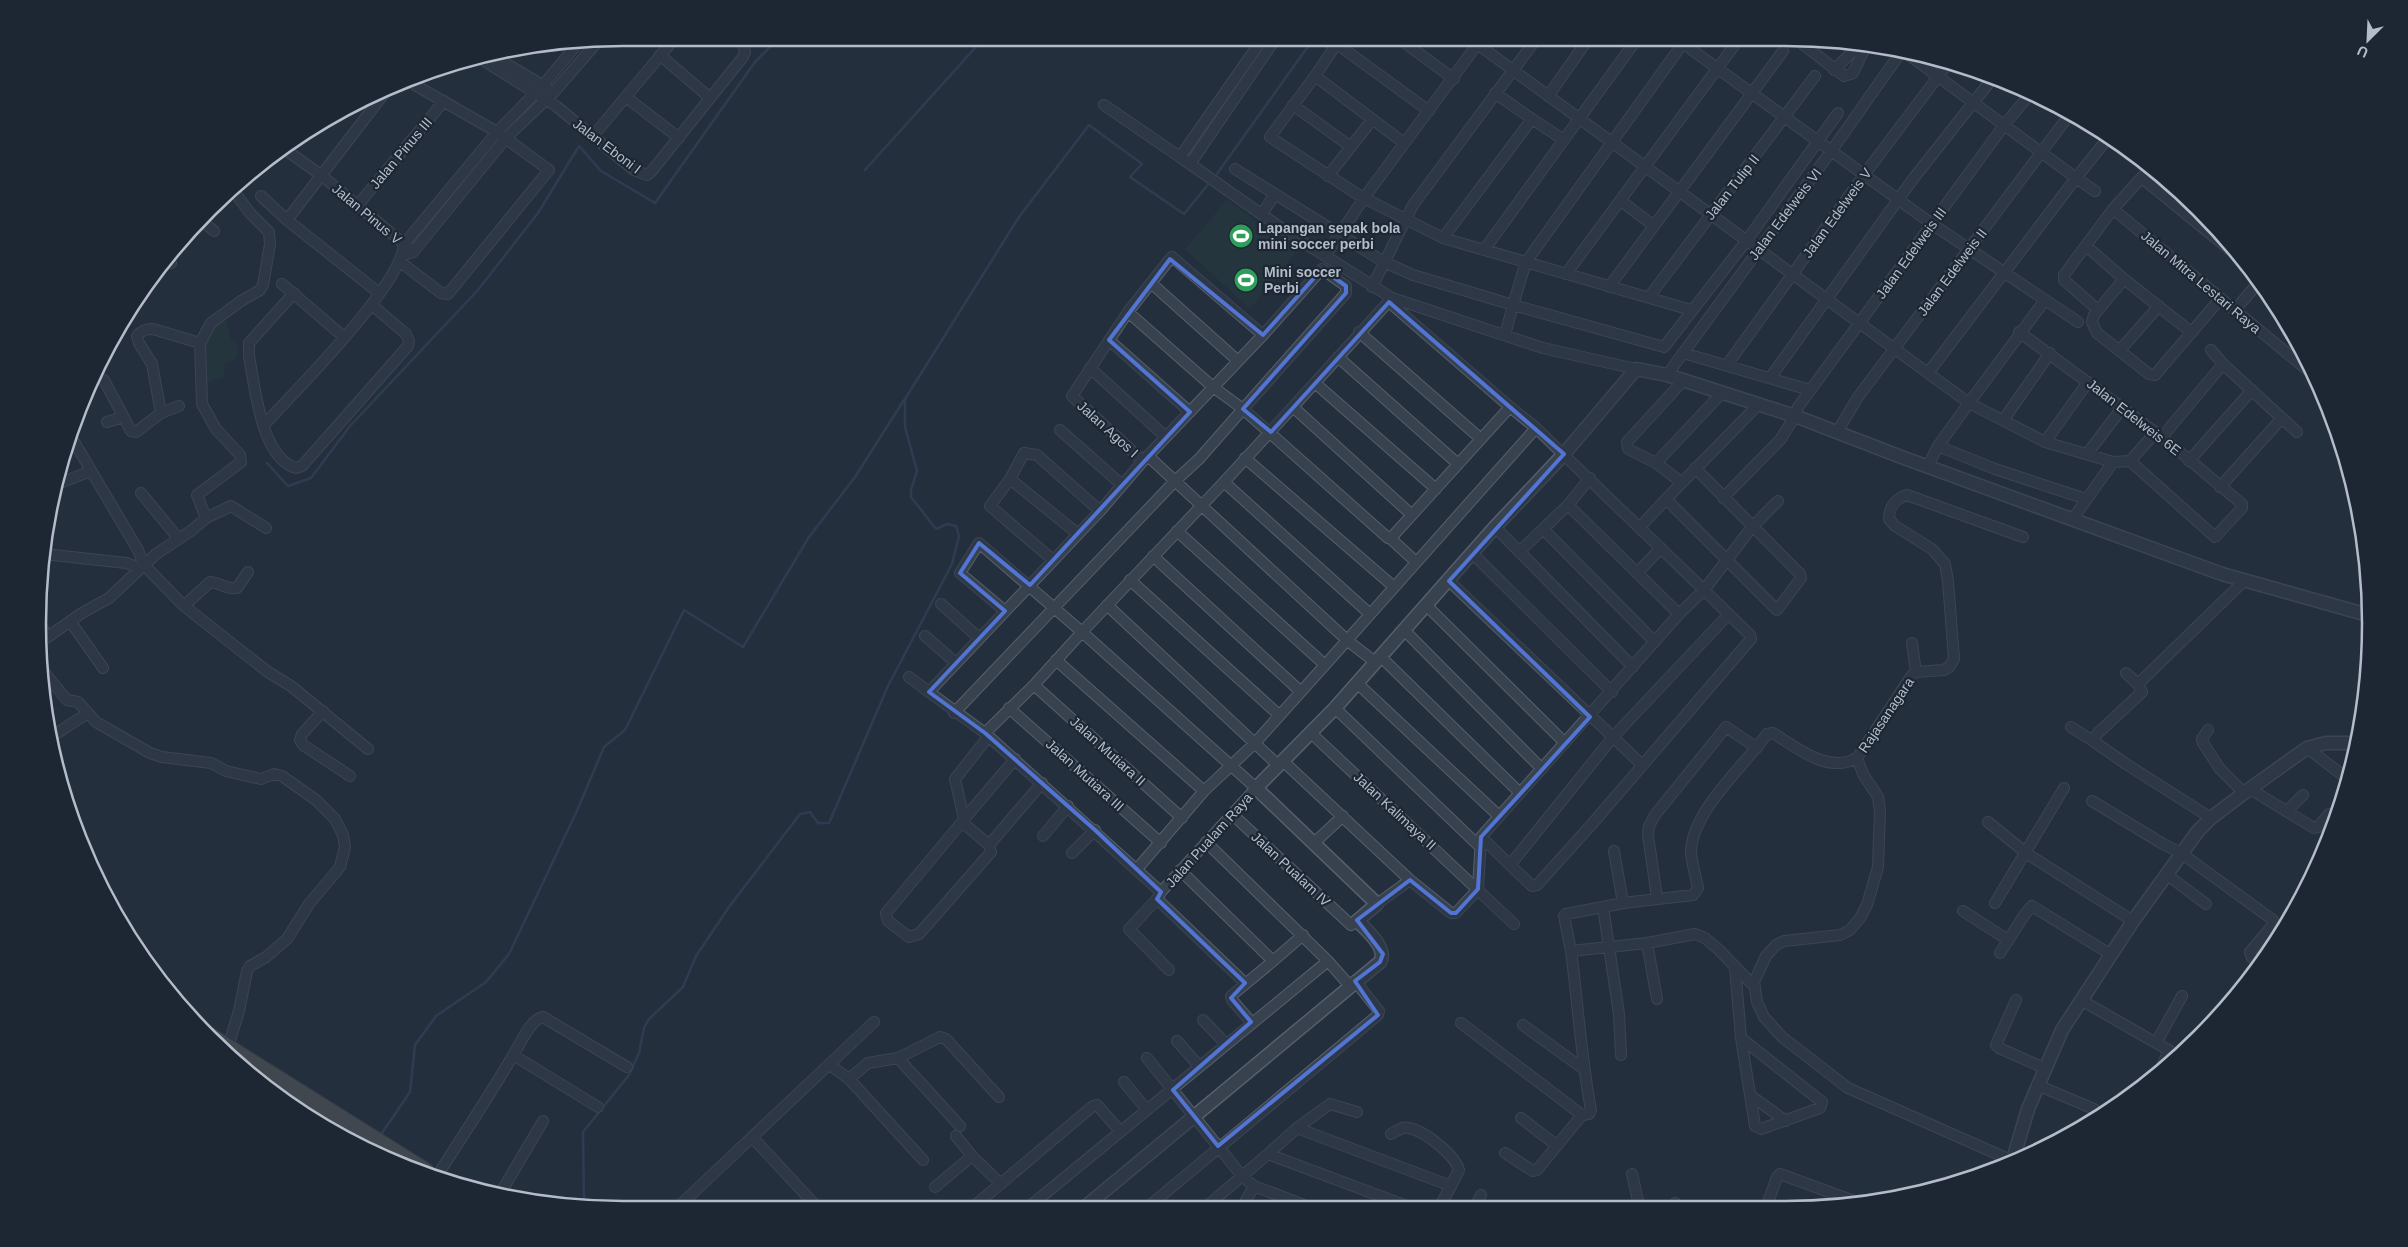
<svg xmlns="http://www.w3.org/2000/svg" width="2408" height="1247" viewBox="0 0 2408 1247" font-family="Helvetica,sans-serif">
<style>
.green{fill:#263c3f}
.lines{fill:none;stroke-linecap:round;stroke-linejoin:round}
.stream{stroke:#394c67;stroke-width:2.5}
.minor-casing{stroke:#565f6c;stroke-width:12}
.tertiary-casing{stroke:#565f6c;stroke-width:15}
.trunk-casing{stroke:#434c59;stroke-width:20}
.minor{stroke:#38414e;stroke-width:10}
.tertiary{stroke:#38414e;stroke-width:12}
.trunk{stroke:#656462;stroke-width:18}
.marked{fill:none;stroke:#5274d3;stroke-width:4;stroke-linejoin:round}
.labels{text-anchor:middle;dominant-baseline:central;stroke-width:4.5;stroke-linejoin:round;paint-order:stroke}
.street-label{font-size:14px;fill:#b4bcc9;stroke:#1d2633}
.poi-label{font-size:14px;font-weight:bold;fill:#b4bcc9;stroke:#1d2633;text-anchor:start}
.rim{fill:none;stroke:#b4bcc9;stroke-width:2.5}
</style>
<rect width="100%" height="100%" fill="#242f3e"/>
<!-- green -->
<path class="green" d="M1227,200L1297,251L1250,309L1185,249Z
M225,319L231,339L237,345L238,352L235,360L225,363L224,377L201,384C203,362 202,329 225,319Z"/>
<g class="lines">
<!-- stream -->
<path class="stream" d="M865,170L984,38
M1214,178L1314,38
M267,463L288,486L311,478L350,426L478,290L538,213L579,146L601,171L655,203L755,62L779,38
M382,1133L410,1092L415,1045L436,1016L486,982L509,954L576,813L604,747L625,730L684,610L743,647L809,537L855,477L904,400
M372,1152L373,1150
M584,1208L583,1132L629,1075L639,1053L644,1028L649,1019L683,987L696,956L729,907L800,814L810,812L818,823H829L888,686L952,564L959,536L956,526L947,524L936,529L911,497V490L917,471L905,427V399L1019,217L1089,125L1142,164L1130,177L1184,214L1210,182"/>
<defs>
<path id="minor" d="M1263,38L1180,157L1284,230L1392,298L1543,348L1636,369
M1323,38L1335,47
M1398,38L1454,79
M1469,38L1969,403L2045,300
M1677,39L1932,224L2078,322
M1796,39L1844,76L1853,73L1866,46
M1337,44L1429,111
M1906,53L2076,178L1928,373
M490,54L547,88
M660,55L710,98
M478,57L556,106L634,170L647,175L651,172L743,57L745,52L742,38
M496,64L507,49
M1834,70L1859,45
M1315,76L1340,39
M1495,93L1532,119
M1548,96L1589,38
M626,97L679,138
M1104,105L1180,157
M1293,105L1351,147
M593,136L675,38
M1404,143L1315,76L1270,137L1360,196L1443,238L1691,310
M283,148L321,175L409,248
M1190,164L1276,38
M1235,169L1384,262L1413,275L1513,305L1526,262L1686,39
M1328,176L1372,120
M2142,178L2240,258
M2095,191L2076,178L2108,138
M261,196L287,220L379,293
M1621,201L1654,226
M357,206L444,101
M2113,209L2311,373
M1262,214L1275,194
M201,220L214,231
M287,220L386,91
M1443,238L1532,119L1564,140
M2086,246L2124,279
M1484,250L1637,39
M403,255L413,252L506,138L553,93L599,40
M1325,256L1364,198L1482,38
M166,259L171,263
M399,261L441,293L448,294L549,170L497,132L408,81
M1566,274L1739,39
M1151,283L1237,360
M282,284L344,337
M1372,287L1413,205L1537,38
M1609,287L1783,51
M294,293L249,343V356C255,387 261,458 296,468L302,466L408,346L409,341L406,334L372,305
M1649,297L1815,76
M1392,298L1293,407L1412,515
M2098,310L2064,280V275L2113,209L2151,167
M2234,311L2258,283
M1128,312L1213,387L1243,409L1199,459L1175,481L1148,456
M1359,332L1481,439
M2019,332L2162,437L2242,504V508L2215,537L2130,461L2113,462
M2191,332L2124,279L2094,315L2092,322L2097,333L2149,374L2155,375L2220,299
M1505,335L1513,305L1664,347L1747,240L1838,113
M1109,340L1190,412
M2120,350L2159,306
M2211,350L2223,364L2297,432
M1683,353L1810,390
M1338,357L1458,464
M1727,365L1864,175L1949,62
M1090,368L1166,437
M95,375L104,380L131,431L136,432L161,413L152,364L139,343L137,336C142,330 146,329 153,329L200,343
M1667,375L1832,150L1901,52
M1770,378L1913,179L1992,79
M1315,383L1436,489
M1510,407L1536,428
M161,413L179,406
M2004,419L2050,353
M107,422L123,417
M264,425C295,391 402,285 404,244L497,132L543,85L579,42
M1060,430L1122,485
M1837,432L1858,397L2070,114
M70,435L138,550L144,565L184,606L268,672L291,686L368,749
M2162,437L2223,364
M2045,442L2088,382
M1938,446L1995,469L2086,499
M2087,454L2122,408
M1245,458L1393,586
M1143,461L1072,396L1128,312L1170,259L1172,257L1263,335
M2130,461L2155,433
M2189,461L2252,390
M1656,463L1628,449L1627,442L1682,382
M1928,466L1938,446L1969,403L2045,442L2113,462L2072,520
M1010,479L1078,534
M1224,482L1293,407
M1681,482L1656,463L1721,394
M55,485L91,471
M2220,487L2282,418
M141,493L178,538
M1723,498L1780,440L1795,416L1798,407L2005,124L2031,93
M1666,499L1759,404
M1568,505L1590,478
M206,518L231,506L266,528
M1495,527L1633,667
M1640,527L1666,499L1777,610L1801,578L1800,574L1695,468
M1390,538L1416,562
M1519,552L1543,529
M1472,553L1612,692
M44,554L126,563L141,568
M1153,556L1300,691
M1053,560L990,506L1010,479L1024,453L1037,455L1100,511
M1637,573L1661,548
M1130,580L1279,715
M1449,581L1613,737L1728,615
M941,604L979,638
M1107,605L1278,765
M1426,605L1565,743
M184,606L210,582C219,582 227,590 237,588L248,572
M39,617L46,638
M70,621L103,668
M1404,630L1542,769
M925,636L956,663
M1655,642L1543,529L1568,505L1679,614
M39,643L82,613L109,598L156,554L192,530L206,518L197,495L241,462L240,455L216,429L202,404L200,343L211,323L241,301L260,290L263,285L270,244L269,232L250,213L233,190
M1912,643L1916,672
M1380,656L1520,793
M1056,660L1204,791
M1325,665L1536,428L1704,590L1752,527L1778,501
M39,666L67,700L78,702L96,722L150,753L162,757L211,763L226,771L261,779L274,774L282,776L316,800L335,819L343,835L345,847L340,867L309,904L287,939L266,957L250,966L247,971L239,1011L228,1047L224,1050
M2126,673L2138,684
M909,677L929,692
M1357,683L1499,816
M1034,685L1182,818
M1009,708L1161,843
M1335,708L1479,846
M323,711L302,734L300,740L303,745L350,776
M954,713L1175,481L1348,641L1375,662
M2071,727L2093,741
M2208,730L2202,739L2203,743L2220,769L2244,793
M985,733L1034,685L1082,632L979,543L960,573L1005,611
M1311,733L1514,924
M51,737L88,713
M2307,748L2349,780
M1283,761L1410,880L1377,904
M2250,789L2314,828L2318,827L2329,814
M2092,801L2163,844L2181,853L2273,920L2272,926L2250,952L2252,958L2258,961
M2287,811L2303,795
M1232,814L1351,925L1357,921
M2211,818L2126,764L2093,741L2098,733L2142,692L2138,684L2244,581
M964,819L1015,759
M962,822L989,845L991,852L919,934L909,937L888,921L886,913L962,822L964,819L955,779L988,737
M1988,822L2026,853L2133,921
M1043,836L1068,806
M1206,842L1328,961L1350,986
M1314,843L1343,816
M989,845L1042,783
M1614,851L1623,903
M1072,853L1095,830
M1510,865L1613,737L1642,765
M1137,869L1204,791L1255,743L1325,665L1177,531
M1180,870L1273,961L1303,935
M2166,874L2206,904
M1410,880L1451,913H1456L1478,889L1481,837L1679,614L1704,590L1750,635L1751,639L1592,824L1537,885L1532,886L1481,837
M1161,892L1256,788L1082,632L1224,482L1370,614
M1657,898L1648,835L1649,826L1655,815L1726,727L1757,748
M1157,899L1129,929L1169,970
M1995,903L2064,788
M1963,911L2008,940
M1647,943L1657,999
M1571,951L1564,916L1566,914L1603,907
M2000,953L2025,914L2032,906L2110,954
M1735,967L1741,1038L1755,1126L1761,1129L1820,1108L1822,1102L1741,1038
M1245,983L1157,899L1161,892L985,733L929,692L1100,511L1143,461L1263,335L1322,269L1346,286V293L1243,409L1388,538H1391L1510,407L1389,302
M2016,1000L1996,1045L1999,1048L2044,1068
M2081,1000L2177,1055
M1203,1020L1225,1043
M2214,1020L2216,1016
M1251,1022L1232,1000L1231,996L1273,961
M1461,1023L1582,1115
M1523,1025L1585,1070
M1177,1041L1199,1066
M2156,1043L2182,996
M513,1055L598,1107
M1621,1055L1619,1014L1603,907L1623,903L1693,895L1698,888C1696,876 1691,862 1691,850C1694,809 1744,766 1767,734L1773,733C1797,748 1828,774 1857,758
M898,1058L960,1126
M1147,1058L1242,1176L1254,1186
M830,1065L849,1079L923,1160
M2160,1071L2169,1050
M849,1079L868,1063L898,1058L940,1037L946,1039L999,1097
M1124,1082L1147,1110
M2037,1085L2094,1109L2095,1115
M1751,1096L1786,1121
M1521,1118L1556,1145
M1297,1128L1330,1104L1357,1112
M956,1136L972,1156
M752,1137L816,1206
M1505,1153L1533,1171L1537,1170L1582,1115L1589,1114L1591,1110C1581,1057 1578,1004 1571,951L1647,943L1695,934L1705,938L1718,949L1755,987
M1268,1154L1297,1128L1451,1186L1459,1170C1455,1155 1425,1131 1409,1128C1402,1126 1397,1131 1391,1134
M2013,1161L1848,1088L1782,1037L1764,1017L1757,1002L1754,982L1766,956L1776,945L1784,941L1840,935L1850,930L1860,918L1867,905L1878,867L1880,812L1878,797L1863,774L1857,758L1912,675L1916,672L1944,670L1949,667L1954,659L1948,581L1945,564L1932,549L1895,526L1889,519C1889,507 1896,498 1907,495L2023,537
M1632,1174L1639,1205
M437,1176C463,1135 490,1095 515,1052C521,1042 531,1019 543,1017L627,1067
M935,1187L972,1156L1001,1184
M500,1194L543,1121
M1675,1203V1205
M1767,1205L1777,1177L1780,1174L1862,1204
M1207,1206L1268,1154L1407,1206
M1243,1206L1254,1186L1307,1206
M1440,1206L1451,1186
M1476,1206L1481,1195
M973,1207L1093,1106L1097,1105L1120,1131
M1029,1207L1328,961
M1148,1207L1378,1015L1379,1011L1355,981
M677,1208L874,1022"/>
<path id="tertiary" d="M2012,1163L2028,1109L2062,1030L2133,921L2198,831L2211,818L2244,793L2307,748L2326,743H2356
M1085,1207L1380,962C1388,949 1366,929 1357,921L1377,904L1256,788L1335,708L1495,527L1564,454L1636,369L1667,375L1795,416L1904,458L2222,574L2368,615"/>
<path id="trunk" d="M208,1036L425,1172"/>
</defs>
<!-- minor casing -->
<use href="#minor" class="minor-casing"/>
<!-- tertiary casing -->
<use href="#tertiary" class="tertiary-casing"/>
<!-- trunk casing -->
<use href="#trunk" class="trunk-casing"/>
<!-- minor -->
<use href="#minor" class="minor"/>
<!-- tertiary -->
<use href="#tertiary" class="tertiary"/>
<!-- trunk -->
<use href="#trunk" class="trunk"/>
</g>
<!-- marked area -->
<path d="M0 0H2408V1247H0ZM1170,259L1263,335L1322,269L1346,286V293L1243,409L1271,432L1389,302L1564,454L1449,581L1590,717L1481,837L1478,889L1456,913H1451L1410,880L1357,920L1383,954L1380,962L1355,981L1378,1015L1218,1146L1173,1090L1251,1022L1231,998L1245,983L1157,899L1161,892L1095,830L985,733L929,692L1005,611L960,573L979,543L1030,585L1190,412L1109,340Z" fill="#242f3e" fill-opacity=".55" fill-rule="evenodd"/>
<path class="marked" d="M1170,259L1263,335L1322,269L1346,286V293L1243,409L1271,432L1389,302L1564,454L1449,581L1590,717L1481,837L1478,889L1456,913H1451L1410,880L1357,920L1383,954L1380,962L1355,981L1378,1015L1218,1146L1173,1090L1251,1022L1231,998L1245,983L1157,899L1161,892L1095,830L985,733L929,692L1005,611L960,573L979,543L1030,585L1190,412L1109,340Z"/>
<!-- icons -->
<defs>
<symbol id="stadium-disc" viewBox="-11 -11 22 22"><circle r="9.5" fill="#2e9e5b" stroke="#1d2633"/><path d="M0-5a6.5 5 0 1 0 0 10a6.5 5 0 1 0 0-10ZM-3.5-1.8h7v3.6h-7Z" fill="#fff"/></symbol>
</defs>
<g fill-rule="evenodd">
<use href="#stadium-disc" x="1227" y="222" width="28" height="28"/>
<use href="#stadium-disc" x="1232" y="266" width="28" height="28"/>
</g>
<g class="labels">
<!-- street labels -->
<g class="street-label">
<text transform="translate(607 146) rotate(37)">Jalan Eboni I</text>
<text transform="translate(401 153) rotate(-50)">Jalan Pinus III</text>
<text transform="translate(1732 187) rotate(-52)">Jalan Tulip II</text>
<text transform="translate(1837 213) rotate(-54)">Jalan Edelweis V</text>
<text transform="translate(367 214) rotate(40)">Jalan Pinus V</text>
<text transform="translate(1785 214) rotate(-53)">Jalan Edelweis VI</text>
<text transform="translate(1911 253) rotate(-54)">Jalan Edelweis III</text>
<text transform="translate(1952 272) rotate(-53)">Jalan Edelweis II</text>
<text transform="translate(2201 282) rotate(40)">Jalan Mitra Lestari Raya</text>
<text transform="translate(2134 417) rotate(38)">Jalan Edelweis 6E</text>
<text transform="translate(1108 429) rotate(42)">Jalan Agos I</text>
<text transform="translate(1886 715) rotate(-56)">Rajasanagara</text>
<text transform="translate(1108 751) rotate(42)">Jalan Mutiara II</text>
<text transform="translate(1085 775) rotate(42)">Jalan Mutiara III</text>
<text transform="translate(1395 811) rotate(43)">Jalan Kalimaya II</text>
<text transform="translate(1209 840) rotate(-48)">Jalan Pualam Raya</text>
<text transform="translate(1291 869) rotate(43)">Jalan Pualam IV</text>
</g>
<!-- poi labels -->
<g class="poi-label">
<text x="1258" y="228">Lapangan sepak bola<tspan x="1258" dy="16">mini soccer perbi</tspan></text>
<text x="1264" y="272">Mini soccer<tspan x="1264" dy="16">Perbi</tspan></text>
</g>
</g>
<!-- crop -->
<path d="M0 0H2408V1247H0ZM623 46H1785A577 577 0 0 1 2362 623V624A577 577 0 0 1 1785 1201H623A577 577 0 0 1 46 624V623A577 577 0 0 1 623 46Z" fill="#1d2633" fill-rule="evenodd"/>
<path class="rim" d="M623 46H1785A577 577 0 0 1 2362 623V624A577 577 0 0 1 1785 1201H623A577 577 0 0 1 46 624V623A577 577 0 0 1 623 46Z"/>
<!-- north arrow -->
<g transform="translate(2368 40) rotate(204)" stroke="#1d2633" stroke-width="4" paint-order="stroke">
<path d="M0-4L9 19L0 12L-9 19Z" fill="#b4bcc9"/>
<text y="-8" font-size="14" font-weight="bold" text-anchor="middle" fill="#b4bcc9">U</text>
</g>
</svg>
